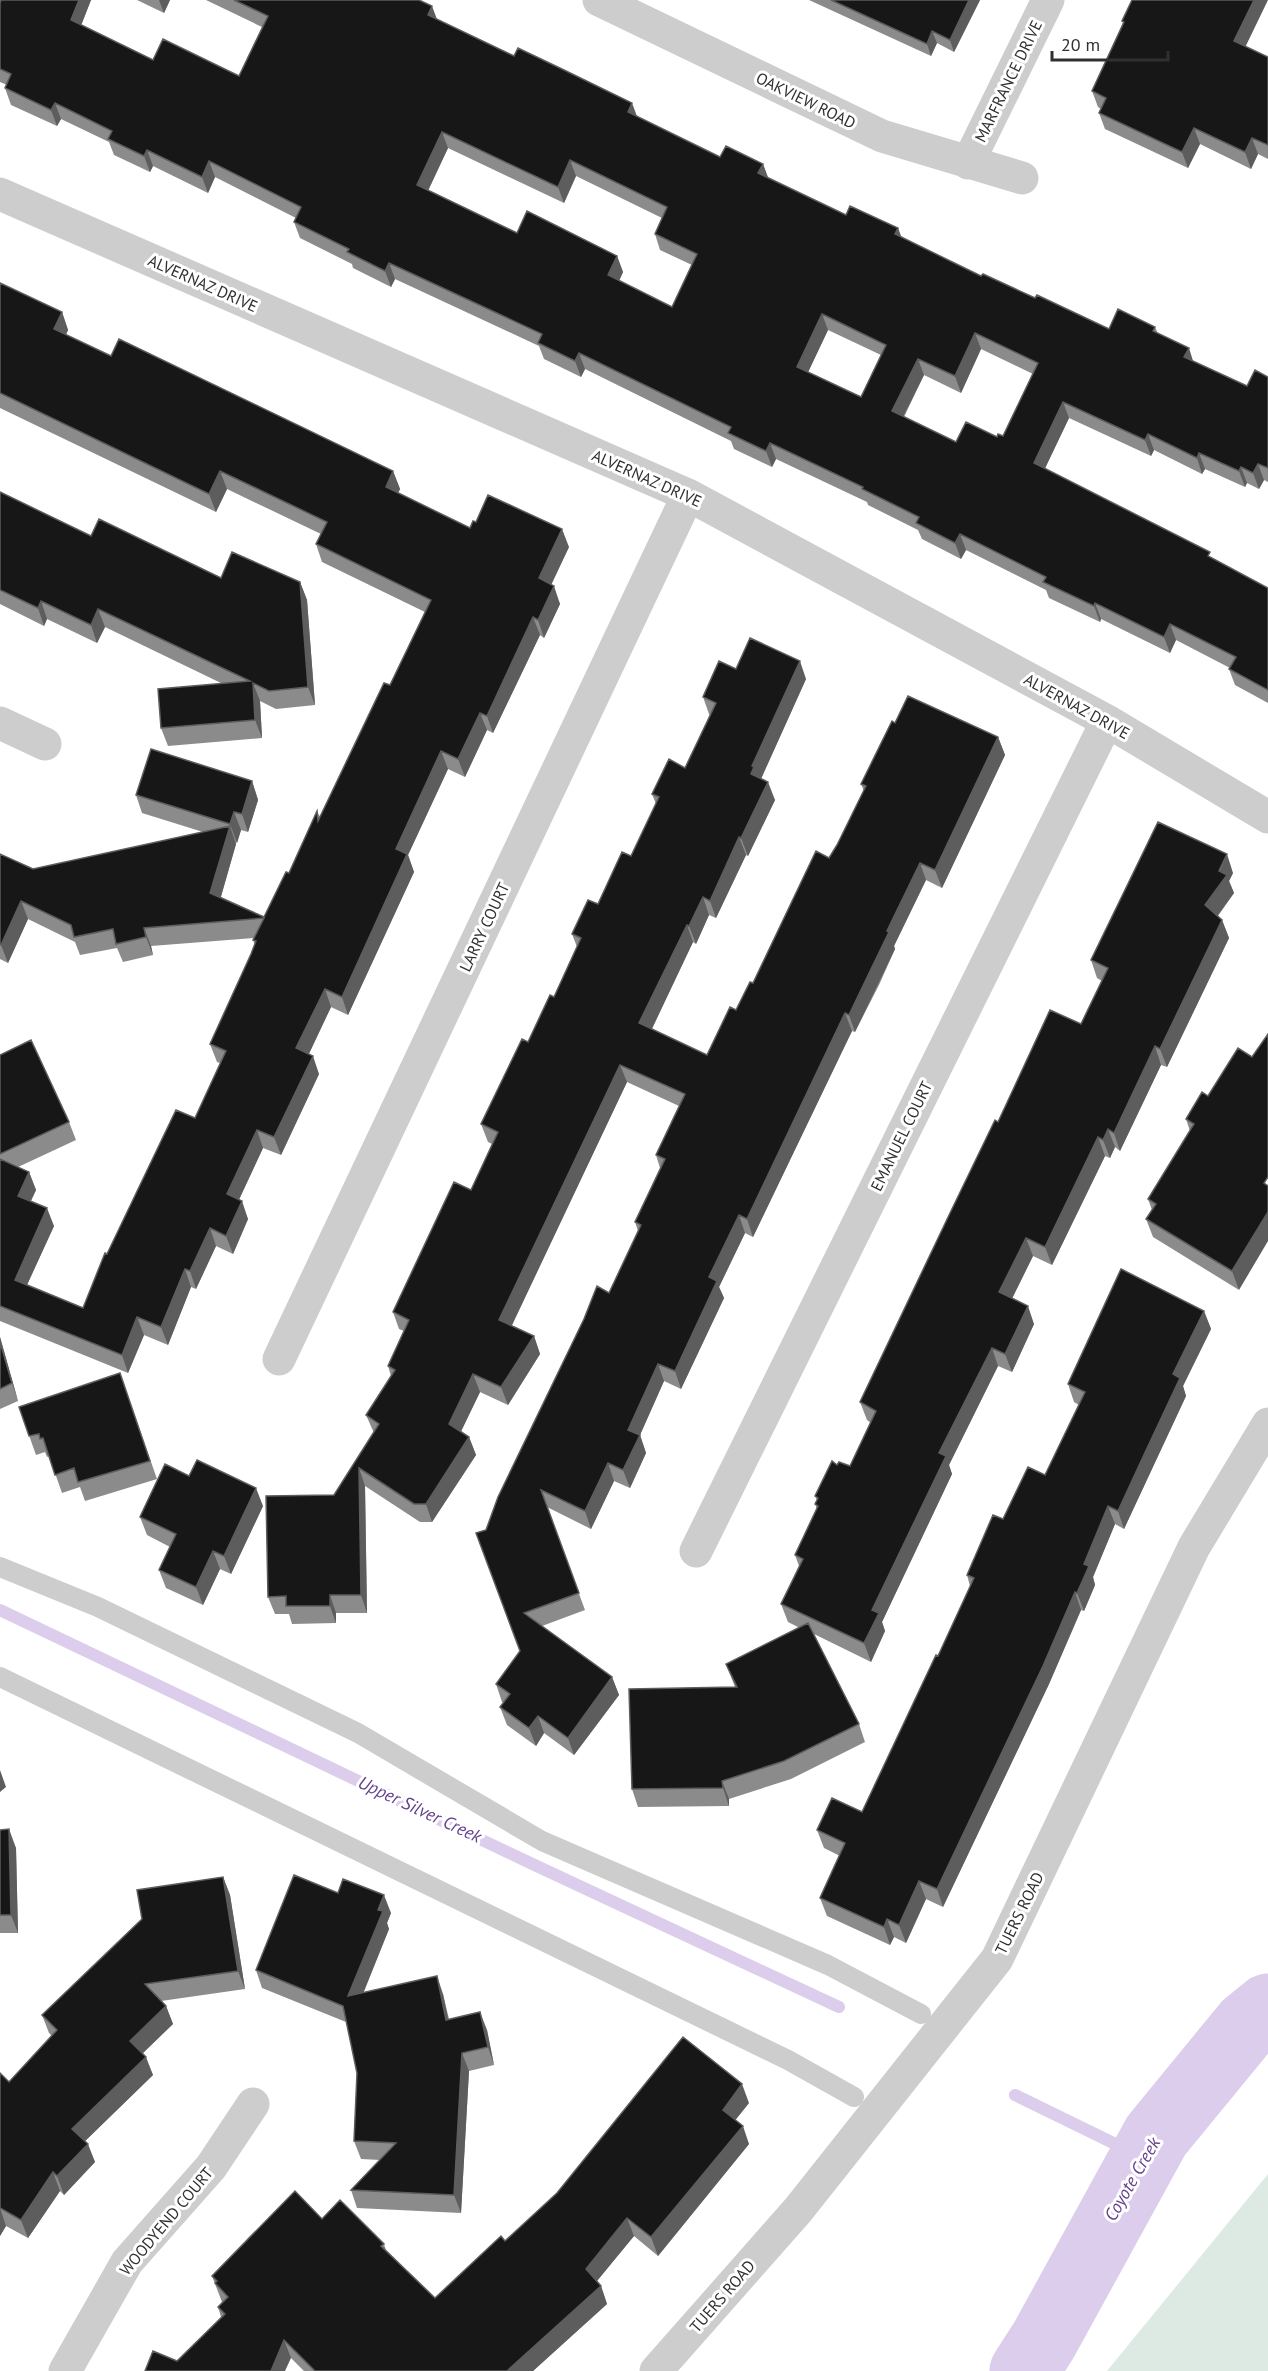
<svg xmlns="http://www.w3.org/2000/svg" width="1268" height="2371" viewBox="0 0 1268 2371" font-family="'PT Sans',sans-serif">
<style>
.green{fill:#dceae3}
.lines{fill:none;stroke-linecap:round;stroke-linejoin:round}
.stream{stroke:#dbcdeb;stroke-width:12}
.river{stroke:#dbcdeb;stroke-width:69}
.service{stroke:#cdcdcd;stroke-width:20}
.minor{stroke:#cdcdcd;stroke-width:33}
.tertiary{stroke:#cdcdcd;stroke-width:33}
.wall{fill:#8b8b8b;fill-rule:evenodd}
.shaded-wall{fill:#5d5d5d}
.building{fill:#171717;stroke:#5d5d5d;stroke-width:1.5;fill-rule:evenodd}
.labels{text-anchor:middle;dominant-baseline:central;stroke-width:6;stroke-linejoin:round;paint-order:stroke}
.street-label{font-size:16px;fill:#303030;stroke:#fff}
.water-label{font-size:18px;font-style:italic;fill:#65428f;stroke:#fff}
</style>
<rect width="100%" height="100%" fill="#fff"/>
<!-- green -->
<path class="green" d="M1268,2174V2371H1107Z"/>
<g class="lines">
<!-- stream -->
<path class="stream" d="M0,1610L526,1861L839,2007
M1015,2095L1144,2158"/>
<!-- river -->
<path class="river" d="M1024,2371L1044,2340L1156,2136L1247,2025L1268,2008"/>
<!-- service -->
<path class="service" d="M0,1567L98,1607L358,1733L542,1841L828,1965L921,2014
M0,1677L788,2060L854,2097"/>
<!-- minor -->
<path class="minor" d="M599,0L882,136L1022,178
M968,163L1048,0
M0,194L688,495L1107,721L1268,817
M0,723L45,744
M279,1359L688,495
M696,1551L1107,721
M65,2371L127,2262L211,2167L253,2104"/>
<!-- tertiary -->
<path class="tertiary" d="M656,2371L798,2210L997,1959L1194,1547L1268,1424"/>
</g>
<!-- wall -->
<path class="wall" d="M1,0H91L81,25L153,60L239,76L262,27L206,0H419L437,19L720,157L763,164L768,178L846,215L898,228L901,237L981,276L1035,298L1109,329L1155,327L1158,334L1193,361L1247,386L1268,377V482L1264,480L1259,489L1247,483L1245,487L1205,469L1202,474L1154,450L1151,456L1069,418L1045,468L1268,588V703L1235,685L1229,669L1230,668L1176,640L1170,653L1101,619L1100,622L1049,598L1046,590L966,550L961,559L922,539L918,530L868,505L867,502L776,459L772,467L734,449L731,441L585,369L581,377L544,359L539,346L395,279L391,287L353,268L352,264L300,238L294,222L296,218L215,177L208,193L153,166L150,172L114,155L109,142L61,119L57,126L11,105L5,88L7,85L0,82V3ZM448,148L564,203L576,176L662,218L655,234L660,250L692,265L672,307L619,281L623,272L617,256L517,233L428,191ZM828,330L881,355L861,397L808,372ZM981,349L1033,374L1003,436L956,442L904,417L924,375L961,393Z
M137,0H170L164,13Z
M809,0H980L954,52L937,43L931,56Z
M1122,21L1246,47L1268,57V159L1258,154L1251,169L1200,144L1188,168L1105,129L1099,113L1101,109L1098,107L1092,91L1123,23Z
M0,283L62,312L68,330L66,335L111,356L393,471L400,489L398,493L470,528L476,522L569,547L551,584L560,604L544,638L540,635L493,733L487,730L465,777L448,769L408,855L414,872L348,1015L331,1007L309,1054L319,1074L281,1155L263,1148L239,1200L248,1219L233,1254L216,1246L196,1289L191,1287L168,1345L144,1335L128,1373L0,1321V1055L69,1122L76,1140L18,1167L29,1172L36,1190L31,1201L54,1226L27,1285L83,1308L107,1254L195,1118L220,1063L217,1062L210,1044L255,945L253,940L254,938L151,946L153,955L123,962L117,948L80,955L75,942L28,919L8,963L0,959V854L33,869L203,832L142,813L136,795L252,781L258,800L248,832L241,830L237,843L236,842V844L221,897L264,917L289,873L317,811L320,817L390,685L425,612L322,562L316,544L321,534L227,489L216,512L0,408Z
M0,492L91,536L221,578L300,582L307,600L315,705L276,709L260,701L262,738L168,746L161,728L223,684L105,627L97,643L47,619L44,626L0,604Z
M736,669L806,679L761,779L775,800L748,856L746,855L716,918L709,915L696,944L693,942L652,1029L707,1055L753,983L837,845L864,791L861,784L895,723L998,737L1005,755L942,888L926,880L894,946L895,949L879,985L855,1032L852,1031L753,1237L745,1233L719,1287L724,1298L681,1389L664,1381L640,1435L646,1453L630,1488L614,1481L591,1529L547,1507L585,1610L542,1626L612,1677L619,1695L574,1755L544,1733L536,1746L507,1725L500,1707L504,1703L502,1702L496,1684L520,1651L486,1530L609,1293L638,1231L635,1222L660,1168L656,1155L679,1106L627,1082L511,1326L534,1336L540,1354L508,1405L480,1392L461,1431L469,1437L476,1455L432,1522H420L365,1486L367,1613H336V1623L292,1624L289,1614H275L268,1597L374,1433L366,1415L391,1376L388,1366L404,1331L399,1329L393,1312L471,1190L492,1144L488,1142L481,1124L554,997L577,947L572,934L598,904L631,856L656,804L652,794L685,768L710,715L709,714L703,697Z
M1233,873L1229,881L1234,893L1218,916L1222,920L1229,938L1167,1067L1161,1065L1120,1151L1115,1147L1110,1158L1105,1156L1052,1265L1033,1256L1012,1298L1034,1324L1012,1372L998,1366L949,1465L952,1474L882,1622L885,1631L871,1662L814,1634L859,1724L865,1742L791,1779L729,1799V1806L638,1807L632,1789L735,1687L726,1664L800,1628L788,1622L781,1604L799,1566L795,1555L817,1509L815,1504L817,1500L815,1496L837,1465L850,1466L871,1423L867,1420L860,1402L998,1122L1081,1024L1102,981L1097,978L1091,960Z
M1202,1092L1239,1290L1153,1237L1146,1219L1152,1210L1148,1199L1190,1131L1186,1119Z
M1204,1311L1211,1329L1183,1386L1186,1396L1124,1529L1115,1524L1093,1577L1095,1585L1084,1611L1081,1610L1049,1684L943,1907L926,1899L906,1943L894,1937L890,1945L827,1916L820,1898L840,1856L824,1848L817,1830L862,1812L938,1656L970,1586L967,1575L1003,1519L1045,1475L1079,1405L1074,1402L1068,1384Z
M0,1337L18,1401L0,1409Z
M120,1373L157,1479L85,1501L80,1487L62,1493L49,1456L47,1457L45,1452L36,1455L19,1407Z
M189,1476L263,1506L231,1574L220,1569L203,1605L166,1588L159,1570L170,1547L147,1535L140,1517Z
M0,1830L16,1848L18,1933H0Z
M223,1877L230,1895L245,1989L161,2001L166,2006L173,2024L142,2053L153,2075L85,2141L95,2162L64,2195L60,2191L28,2238L6,2226L0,2236V2073L9,2082L52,2036L49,2033L42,2015Z
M391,1913L387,1923L389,1929L363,1992L443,1994L449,2019L487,2030L494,2065L469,2071L461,2213L357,2208L351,2190L380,2160L361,2159L354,2141L357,2073L346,2022L262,1988L256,1970Z
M749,2103L735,2120L749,2144L658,2256L634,2236L597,2281L601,2286L607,2304L533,2371H304L291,2358L177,2361L221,2317L218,2307L222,2302L212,2276L322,2219L384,2244L386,2250L435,2298L505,2241Z"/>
<!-- shaded-wall -->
<path class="shaded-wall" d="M79,0H91L77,36L71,20Z
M159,0H170L164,13Z
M969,0H980L954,52L950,40Z
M1254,0H1268L1240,58L1234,41Z
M432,6L438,22L428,15Z
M932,31L937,43L931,56L927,44Z
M55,103L61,119L57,126L51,110Z
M632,103L638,119L628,112Z
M1194,128L1200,144L1188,168L1182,152Z
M442,132L448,148L423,201L417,185Z
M1252,138L1258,154L1251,169L1245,152Z
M147,150L153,166L150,172L144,156Z
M570,160L576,176L564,203L558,187Z
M209,161L215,177L208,193L202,177Z
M763,164L769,180L758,173Z
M898,228L904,244L895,234Z
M617,256L623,272L614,292L608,275Z
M389,263L395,279L391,287L385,271Z
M62,312L68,330L60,347L54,329Z
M822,314L828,330L803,383L797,367Z
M975,333L981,349L961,393L955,376Z
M1189,348L1194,364L1184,357Z
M579,353L585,369L581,377L575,361Z
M918,359L924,375L898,427L892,411Z
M1063,402L1069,418L1040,479L1034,463Z
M1148,434L1154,450L1151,456L1145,440Z
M770,443L776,459L772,467L766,451Z
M1199,453L1205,469L1202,474L1197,458Z
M1258,464L1264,480L1259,489L1253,473Z
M1241,467L1247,483L1245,487L1239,471Z
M220,471L227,489L216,512L209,494Z
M393,471L400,489L392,505L386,487Z
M562,529L569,547L546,596L539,578Z
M960,534L966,550L961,559L955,543Z
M300,582L307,600L315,705L308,687Z
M554,586L560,604L544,638L538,620Z
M41,601L47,619L44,626L38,608Z
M1095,603L1101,619L1100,622L1094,606Z
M98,609L105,627L97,643L91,625Z
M533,617L540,635L493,733L487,716Z
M1170,624L1176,640L1170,653L1164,637Z
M800,661L806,679L760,781L751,774L752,766Z
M253,683L260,701L262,738L255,720Z
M480,713L487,730L465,777L458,759Z
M998,737L1005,755L942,888L935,870Z
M441,751L448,769L408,855L414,872L348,1015L342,997L396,849Z
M252,781L258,800L248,832L242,814Z
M768,782L775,800L748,856L741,838Z
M234,812L241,830L237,843L230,824Z
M230,826L236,844L217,910L210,893Z
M739,837L746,855L716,918L710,901Z
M1227,854L1233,873L1229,881L1234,893L1212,923L1205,905Z
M920,863L926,880L894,946L895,949L855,1032L849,1015L887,931Z
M703,897L709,915L696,944L689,926Z
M21,901L28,919L8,963L1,945Z
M1222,920L1229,938L1167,1067L1160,1049Z
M687,925L693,942L646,1041L639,1023Z
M144,928L151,946L153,955L146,937Z
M325,989L331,1007L303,1066L296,1048Z
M845,1013L852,1031L753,1237L747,1219Z
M1155,1046L1161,1065L1120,1151L1114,1133Z
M313,1056L319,1074L281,1155L274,1137Z
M620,1065L627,1082L506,1338L499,1320Z
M1108,1129L1115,1147L1110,1158L1103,1140Z
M257,1130L263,1148L233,1212L227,1194Z
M1098,1137L1105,1156L1052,1265L1045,1247Z
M29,1172L36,1190L25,1213L18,1196Z
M242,1201L248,1219L233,1254L226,1236Z
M47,1208L54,1226L21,1298L15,1280Z
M1268,1212V1241L1239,1290L1232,1271Z
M739,1215L745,1233L719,1287L724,1298L681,1389L675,1371L709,1277Z
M210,1228L216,1246L196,1289L190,1271Z
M1026,1238L1033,1256L1006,1311L999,1292Z
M185,1269L191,1287L168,1345L161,1327Z
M1028,1306L1034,1324L1012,1372L1005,1354Z
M1204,1311L1211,1329L1183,1386L1186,1396L1124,1529L1118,1511L1173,1374Z
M137,1317L144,1335L128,1373L122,1355Z
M534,1336L540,1354L508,1405L501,1387Z
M0,1337L18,1401L12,1383L0,1342Z
M992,1348L998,1366L949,1465L952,1474L882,1622L885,1631L871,1662L864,1643L872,1610L939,1453Z
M658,1364L664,1381L640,1435L646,1453L630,1488L623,1470L628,1430Z
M473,1374L480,1392L456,1442L449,1424Z
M469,1437L476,1455L432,1522L426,1504Z
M608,1463L614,1481L591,1529L585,1511Z
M359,1468L365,1486L367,1613L361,1595Z
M256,1488L263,1506L231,1574L224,1556Z
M1108,1506L1115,1524L1093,1577L1095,1585L1084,1611L1077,1593L1084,1564Z
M213,1551L220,1569L203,1605L196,1587Z
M1075,1592L1081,1610L1049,1684L943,1907L937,1889Z
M330,1595L336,1613V1623L330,1606Z
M612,1677L619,1695L574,1755L568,1738Z
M538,1716L544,1733L536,1746L529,1728Z
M0,1770L6,1787L0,1792Z
M722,1781L729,1799V1806L723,1788Z
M9,1829L16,1848L18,1933L11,1915Z
M223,1877L230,1895L245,1989L238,1971Z
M919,1881L926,1899L906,1943L899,1925Z
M384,1895L391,1913L387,1923L389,1929L355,2014L348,1996Z
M887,1919L894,1937L890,1945L884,1927Z
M437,1976L443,1994L452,2038L446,2020Z
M166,2006L173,2024L137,2059L130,2041Z
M480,2012L487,2030L494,2065L488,2047Z
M462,2053L469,2071L461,2213L454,2195Z
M146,2057L153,2075L79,2147L72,2129Z
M742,2084L749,2103L729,2128L723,2110Z
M743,2126L749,2144L658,2256L651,2237Z
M88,2144L95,2162L64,2195L57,2176Z
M53,2172L60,2191L28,2238L21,2220Z
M0,2208L6,2226L0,2236Z
M627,2218L634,2236L592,2287L586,2269Z
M601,2286L607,2304L533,2371H507Z
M284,2340L291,2358L285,2371H271Z"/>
<!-- building -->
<path class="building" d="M1,0H79L71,20L153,60L163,39L239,76L268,16L234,0H419L432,6L428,15L514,56L518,48L564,70L632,103L628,112L720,157L726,146L763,164L758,173L846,215L850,206L898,228L895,234L981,276L983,274L1035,298L1037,295L1109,329L1118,309L1155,327L1153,331L1189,348L1184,357L1247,386L1255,370L1268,377V468L1258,464L1253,473L1241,467L1239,471L1199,453L1197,458L1148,434L1145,440L1063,402L1034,463L1210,552L1208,556L1268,588V690L1229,669L1236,657L1170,624L1164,637L1095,603L1094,606L1043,582L1046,577L960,534L955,543L916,523L919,517L862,489L863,487L770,443L766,451L728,433L731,427L579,353L575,361L538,343L542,334L389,263L385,271L347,252L349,249L294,222L301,207L209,161L202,177L147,150L144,156L108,139L112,131L55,103L51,110L5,88L11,74L0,69V3ZM442,132L558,187L570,160L667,207L655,234L697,254L672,307L608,275L617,256L527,211L517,233L417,185ZM822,314L886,345L861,397L797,367ZM975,333L1038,363L1003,436L998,434L997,437L966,422L956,442L892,411L918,359L955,376Z
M831,0H969L950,40L932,31L927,44Z
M1132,0H1254L1234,41L1268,57V145L1252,138L1245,152L1194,128L1182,152L1099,113L1106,98L1092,91L1124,22L1122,21Z
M0,283L62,312L54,329L111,356L119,339L393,471L386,487L470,528L473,521L476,522L488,495L562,529L539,578L554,586L538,620L533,617L487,716L480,713L458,759L441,751L396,849L407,854L342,997L325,989L296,1048L313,1056L274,1137L257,1130L227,1194L242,1201L226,1236L210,1228L190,1271L185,1269L161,1327L137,1317L122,1355L0,1306V1159L29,1172L18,1196L47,1208L15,1280L83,1308L105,1253L107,1254L176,1110L195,1118L226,1051L210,1044L251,954L256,941L253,940L264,918L144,928L146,937L116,944L113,929L74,937L71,925L21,901L1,945L0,944V854L33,869L230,826L210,893L264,917L286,872L289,873L317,811L318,821L384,683L390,685L431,600L316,544L327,522L220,471L209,494L0,393Z
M0,492L91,536L99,519L221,578L232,552L300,582L308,687L269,691L253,683L255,720L161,728L158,689L250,681L98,609L91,625L41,601L38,608L0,590Z
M750,638L800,661L752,766L754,767L751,774L768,782L741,838L739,837L710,901L703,897L689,926L687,925L639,1023L707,1055L730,1007L736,1010L750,982L753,983L816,851L829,858L837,845L866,786L861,784L892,721L895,723L908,696L998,737L935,870L920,863L887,931L889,932L872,967L849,1015L845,1013L747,1219L739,1215L709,1277L717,1281L675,1371L658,1364L628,1430L640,1435L623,1470L608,1463L585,1511L541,1490L579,1593L524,1613L612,1677L568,1738L538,1716L529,1728L500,1707L510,1694L496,1684L520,1651L476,1533L486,1530L498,1497L584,1319L597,1286L609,1293L641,1225L635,1222L665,1159L656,1155L685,1094L620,1065L499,1320L534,1336L501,1387L473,1374L449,1424L469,1437L426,1504H414L359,1468L361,1595H330V1606H286V1596L268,1597L266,1496L334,1495L379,1424L366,1415L395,1370L388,1366L409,1320L393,1312L454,1182L471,1190L498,1132L481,1124L522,1039L528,1042L550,995L554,997L581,938L572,934L588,900L598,904L622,852L631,856L659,797L652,794L669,759L685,768L716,703L703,697L719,661L736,669Z
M151,749L252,781L242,814L234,812L230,824L136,795Z
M1158,822L1227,854L1219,871L1227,875L1205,905L1222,920L1160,1049L1155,1046L1114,1133L1108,1129L1103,1140L1098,1137L1045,1247L1026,1238L999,1292L1028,1306L1005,1354L992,1348L939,1453L946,1456L872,1610L879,1613L864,1643L781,1604L803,1559L795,1555L818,1506L815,1504L818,1498L815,1496L832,1461L837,1465L839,1462L850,1466L876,1411L860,1402L951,1211L995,1120L998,1122L1050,1010L1081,1024L1108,968L1091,960Z
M1268,1034V1177L1264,1183L1268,1186V1212L1232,1271L1146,1219L1156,1204L1148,1199L1194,1124L1186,1119L1202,1092L1208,1096L1238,1048L1252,1057Z
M31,1040L69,1122L0,1154V1055Z
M1121,1269L1204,1311L1173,1374L1180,1378L1142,1459L1118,1511L1108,1506L1084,1564L1089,1566L1077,1593L1075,1592L1043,1666L937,1889L919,1881L899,1925L887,1919L884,1927L820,1898L845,1843L817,1830L832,1798L862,1812L936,1655L938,1656L974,1578L967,1575L993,1515L1003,1519L1028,1467L1045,1475L1085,1392L1068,1384Z
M0,1342L12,1383L0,1389Z
M120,1373L150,1461L78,1482L74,1468L55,1475L43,1438L40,1439L39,1434L29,1436L19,1407Z
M197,1460L256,1488L224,1556L213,1551L196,1587L159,1570L176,1534L140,1517L165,1464L189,1476Z
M808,1623L859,1724L784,1761L722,1781L723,1788L632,1789L629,1689L737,1687L726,1664Z
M9,1829L11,1915H0V1830Z
M294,1875L338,1893L343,1879L384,1895L378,1910L383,1911L348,1996L437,1976L446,2020L480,2012L488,2047L462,2053L454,2195L351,2190L396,2143L354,2141L357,2073L343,2006L256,1970Z
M223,1877L238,1971L145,1984L166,2006L130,2041L146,2057L72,2129L88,2144L57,2176L53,2172L21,2220L0,2208V2073L9,2082L57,2030L42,2015L142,1919L137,1890Z
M683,2037L742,2084L723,2110L743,2126L651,2237L627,2218L586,2269L601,2286L507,2371H315L284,2340L271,2371H145L153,2351L177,2361L225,2314L218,2307L228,2297L215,2283L217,2281L212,2276L295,2191L322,2219L340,2200L384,2244L381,2246L435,2298L501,2236L505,2241L557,2193Z"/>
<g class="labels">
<!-- street labels -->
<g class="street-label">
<text transform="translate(1008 81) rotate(-64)">MARFRANCE DRIVE</text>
<text transform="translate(806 100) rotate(26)">OAKVIEW ROAD</text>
<text transform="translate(203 283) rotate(24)">ALVERNAZ DRIVE</text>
<text transform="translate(647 478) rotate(24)">ALVERNAZ DRIVE</text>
<text transform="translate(1077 706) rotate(29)">ALVERNAZ DRIVE</text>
<text transform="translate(484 927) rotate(-65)">LARRY COURT</text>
<text transform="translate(901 1136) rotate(-64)">EMANUEL COURT</text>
<text transform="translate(1019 1913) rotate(-64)">TUERS ROAD</text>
<text transform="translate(166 2221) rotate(-50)">WOODYEND COURT</text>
<text transform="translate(722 2296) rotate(-49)">TUERS ROAD</text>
</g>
<!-- water labels -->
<g class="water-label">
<text transform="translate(420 1809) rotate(25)">Upper Silver Creek</text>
<text transform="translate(1132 2179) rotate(-60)">Coyote Creek</text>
</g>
</g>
<!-- scale -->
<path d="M1052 51v9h116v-9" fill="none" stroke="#303030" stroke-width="3"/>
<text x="1061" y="51" font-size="18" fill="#303030" stroke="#ffffff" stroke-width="4.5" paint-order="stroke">20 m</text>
</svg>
